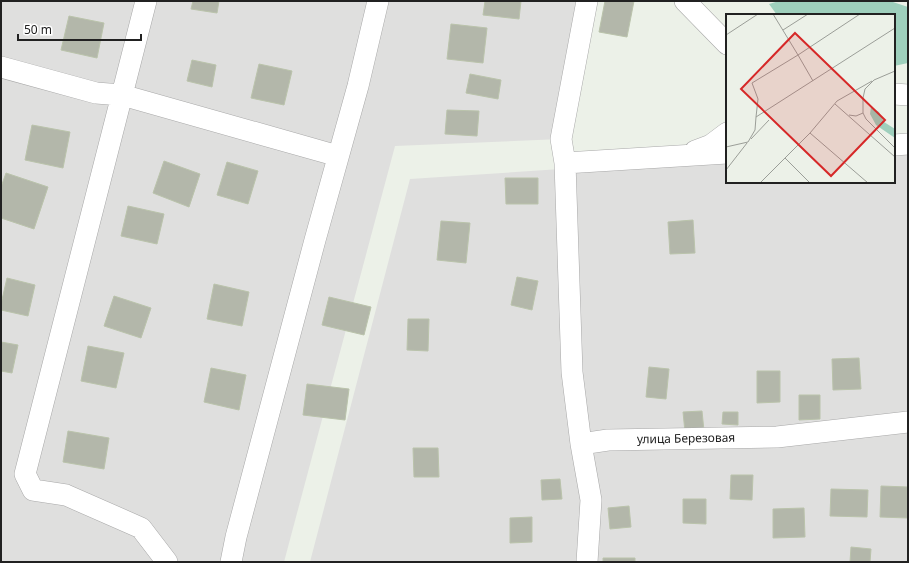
<svg xmlns="http://www.w3.org/2000/svg" width="909" height="563" viewBox="0 0 909 563" font-family="'Noto Sans',sans-serif">
<style>
.residential{fill:#dfdfde}
.forest{fill:#9ecfbc}
.building{fill:#b3b7aa;stroke:#bac3ab}
.lines{fill:none;stroke-linecap:round;stroke-linejoin:round}
.minor-casing{stroke:#a8a8a8;stroke-width:22}
.minor{stroke:#fff;stroke-width:21}
.labels{text-anchor:middle;dominant-baseline:central;stroke-width:4;stroke-linejoin:round;paint-order:stroke}
.street-label{font-size:12px;fill:#212121;stroke:#fff}
.inset-road{fill:none;stroke:#9b9e98;stroke-width:1}
.view{fill:#d62828;fill-opacity:0.15;stroke:#d62828;stroke-width:2}
.inset-edge{fill:none;stroke:#212121;stroke-width:2}
</style>
<rect width="100%" height="100%" fill="#ecf1e8"/>
<!-- residential -->
<path class="residential" d="M1,1H587L561,139L395,146L284,562H1Z
M908,146V562H310L410,179L727,158V182H894V147Z"/>
<!-- forest -->
<path class="forest" d="M779,1H890L908,7V63L894,66V15H777L769,4Z"/>
<!-- building -->
<path class="building" d="M193,1H219L217,13L191,9Z
M485,1H521L519,19L483,15Z
M605,1H634L627,37L599,32Z
M69,16L104,23L97,58L61,50Z
M451,24L487,28L483,63L447,59Z
M192,60L216,65L212,87L187,81Z
M259,64L292,71L284,105L251,98Z
M470,74L501,80L498,99L466,93Z
M447,110L479,111L477,136L445,134Z
M32,125L70,132L63,168L25,160Z
M164,161L200,174L189,207L153,193Z
M227,162L258,171L248,204L217,195Z
M6,173L48,187L34,229L1,218V187Z
M505,178H538V204H506Z
M128,206L164,214L157,244L121,236Z
M693,220L695,253L670,254L668,222Z
M441,221L470,223L466,263L437,260Z
M517,277L538,281L532,310L511,305Z
M7,278L35,285L28,316L1,310V304Z
M214,284L249,292L242,326L207,319Z
M114,296L151,308L141,338L104,326Z
M329,297L371,307L364,335L322,325Z
M408,319H429L428,351L407,350Z
M1,342L18,345L12,373L1,371Z
M88,346L124,353L116,388L81,381Z
M859,358L861,389L833,390L832,359Z
M649,367L669,369L666,399L646,397Z
M211,368L246,375L239,410L204,402Z
M757,371H780V402L757,403Z
M307,384L349,389L345,420L303,415Z
M799,395H820V419L799,420Z
M702,411L704,431L685,432L683,412Z
M723,412H738V425L722,424Z
M68,431L109,438L104,469L63,462Z
M413,448H438L439,477H414Z
M731,475H753L752,500L730,499Z
M560,479L562,499L542,500L541,480Z
M881,486L908,487V518L880,517Z
M831,489L868,490L867,517L830,516Z
M683,499H706V524L683,523Z
M629,506L631,527L610,529L608,508Z
M804,508L805,537L773,538V509Z
M532,517V542L510,543V518Z
M851,547L871,549L870,562H850Z
M603,558H635V562H603Z"/>
<g class="lines">
<defs>
<path id="minor" d="M685,1L727,44
M1,67L96,93L122,95L146,1
M894,94L908,95
M894,145L908,144
M695,151L711,145L727,133
M565,163L727,153
M581,444L572,372L565,163L561,139L587,1
M167,562L141,528L66,495L33,490L25,474L122,95L338,156
M231,562L236,537L315,240L358,86L378,1
M587,562L591,500L581,444L608,440L777,437L908,422"/>
</defs>
<!-- minor casing -->
<use href="#minor" class="minor-casing"/>
<!-- minor -->
<use href="#minor" class="minor"/>
</g>
<g class="labels">
<!-- street labels -->
<g class="street-label">
<text transform="translate(686 438) rotate(-1)">улица Березовая</text>
</g>
</g>
<!-- overview -->
<g transform="translate(726 14)">
<rect width="169" height="169" fill="#ecf1e8"/>
<path d="M145,93L153,98L158,108L169,115V124L150,111L144,100Z" fill="#9ecfbc"/>
<path class="inset-road" d="M47,0L72,41L134,0M57,16L82,0M0,21L32,0M169,57L148,66L139,75L137,84V99L140,105L169,134M109,90L169,143M123,101L130,102L137,99M30,103L32,85L26,69L72,41L87,67M84,119L111,87L146,67M25,125L43,106M0,133L22,128L29,116L30,103L169,14M59,144L84,169M0,156L21,129M34,169L84,119L142,169"/>
<path class="view" d="M69,19L159,106L105,162L15,75Z"/>
<rect width="169" height="169" class="inset-edge"/>
</g>
<!-- border -->
<rect width="909" height="563" fill="none" stroke="#212121" stroke-width="4"/>
<!-- scale -->
<path d="M18 34v6h123v-6" fill="none" stroke="#212121" stroke-width="2"/>
<text x="24" y="34" font-size="12" fill="#212121" stroke="#ffffff" stroke-width="3" paint-order="stroke">50 m</text>
</svg>
